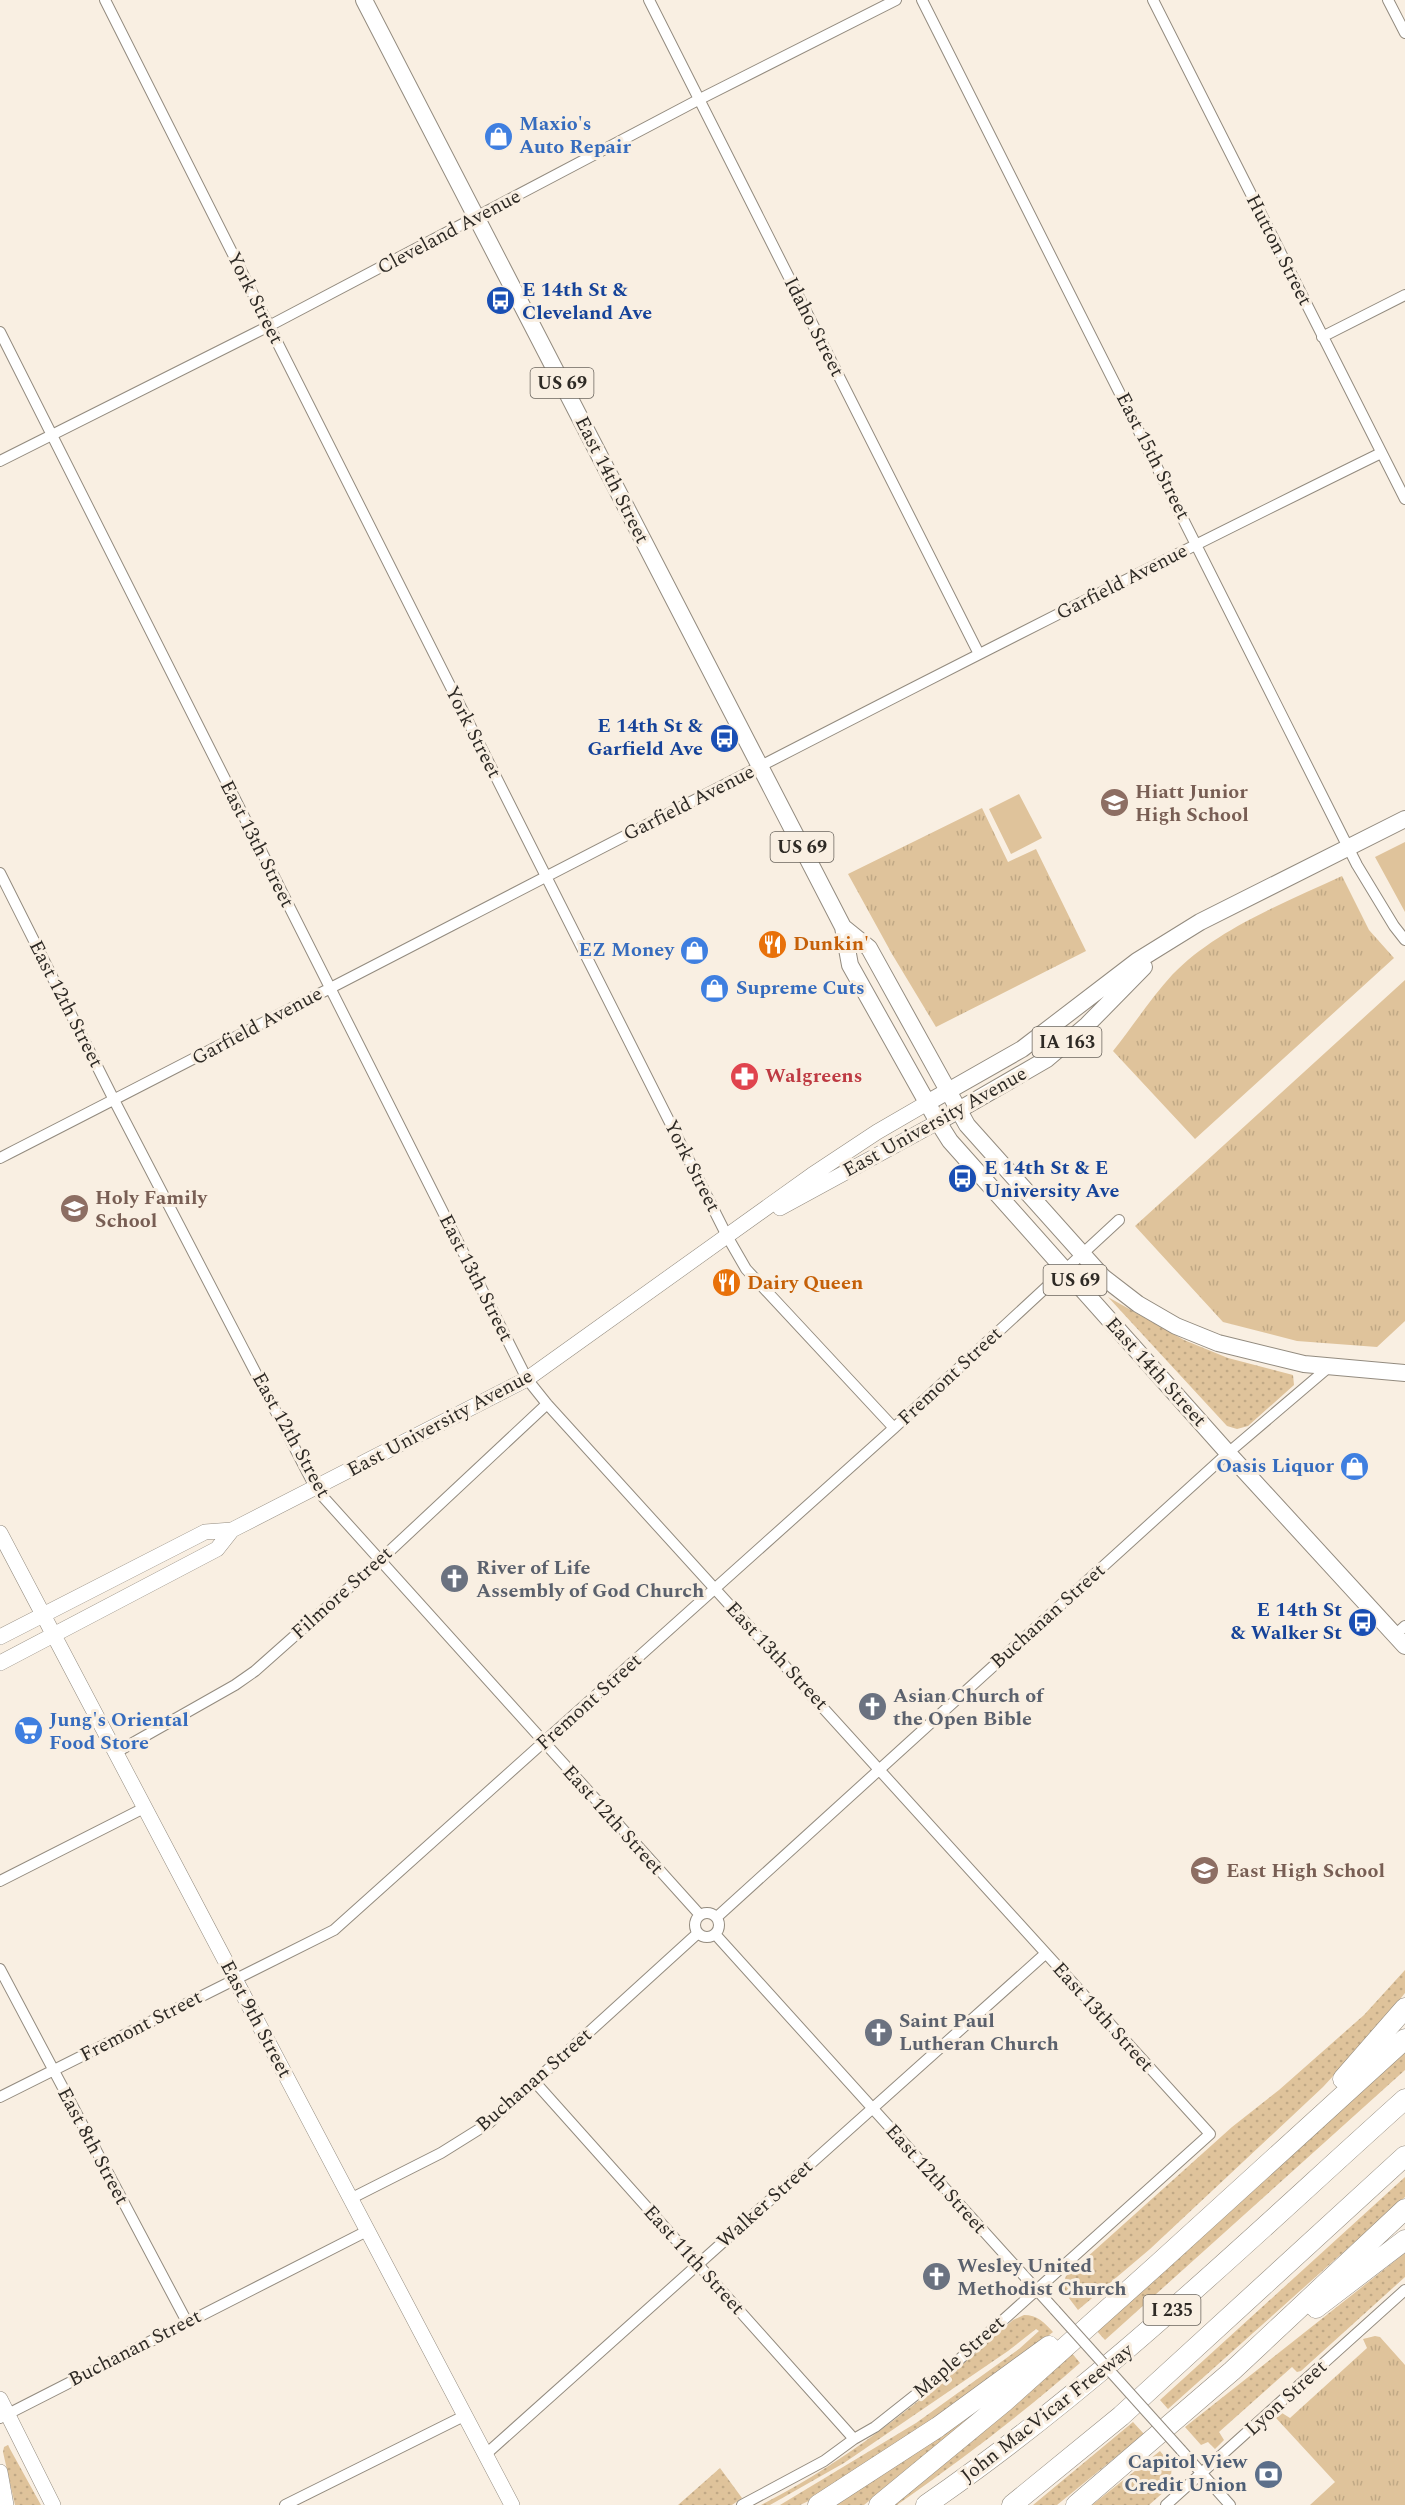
<svg xmlns="http://www.w3.org/2000/svg" width="1405" height="2505" viewBox="0 0 1405 2505" font-family="Spectral,serif">
<style>
.grass{fill:url(#grass-dots)}
.park{fill:url(#park-tufts)}
.garden{fill:#dfc39b}
.lines{fill:none;stroke-linecap:round;stroke-linejoin:round}
.street-casing{stroke:#938b7f;stroke-width:12}
.secondary-casing{stroke:#938b7f;stroke-width:16}
.primary-casing{stroke:#938b7f;stroke-width:18}
.highway-casing{stroke:#938b7f;stroke-width:21}
.street{stroke:#fff;stroke-width:10}
.secondary{stroke:#fff;stroke-width:15}
.primary{stroke:#fff;stroke-width:16}
.highway{stroke:#fff;stroke-width:20}
.street-bridge-casing{stroke:#938b7f;stroke-width:12;stroke-linecap:butt}
.street-bridge{stroke:#fff;stroke-width:10}
.labels{text-anchor:middle;dominant-baseline:central;stroke-width:6;stroke-linejoin:round;paint-order:stroke}
.shield{fill:#f9efe2;stroke:#6b655e;stroke-width:1.5}
.shield-label{font-size:18px;font-weight:bold;fill:#2e2a25}
.shop-label{font-size:20px;font-weight:bold;fill:#366cbe;stroke:#f9efe2;text-anchor:start}
.street-label{font-size:20px;fill:#2e2a25;stroke:#f9efe2}
.transit-label{font-size:20px;font-weight:bold;fill:#164399;stroke:#f9efe2;text-anchor:start}
.education-label{font-size:20px;font-weight:bold;fill:#785e54;stroke:#f9efe2;text-anchor:start}
.food-label{font-size:20px;font-weight:bold;fill:#c56008;stroke:#f9efe2;text-anchor:start}
.health-label{font-size:20px;font-weight:bold;fill:#be3a42;stroke:#f9efe2;text-anchor:start}
.worship-label{font-size:20px;font-weight:bold;fill:#5b616d;stroke:#f9efe2;text-anchor:start}
.service-label{font-size:20px;font-weight:bold;fill:#4e5e75;stroke:#f9efe2;text-anchor:end}
</style>
<defs>
<pattern id="grass-dots" width="8" height="8" patternUnits="userSpaceOnUse" patternTransform="scale(1.5)"><rect width="8" height="8" fill="#dfc39b"/><path d="M2 2h.1M6 6h.1" fill="none" stroke="#c0a885" stroke-width="1.8" stroke-linecap="round"/></pattern>
<pattern id="park-tufts" width="24" height="20" patternUnits="userSpaceOnUse" patternTransform="scale(1.5)"><rect width="24" height="20" fill="#dfc39b"/><path d="M3 7l-1-3M5 7V3M7 7l1-3M15 17l-1-3M17 17v-4M19 17l1-3" fill="none" stroke="#c0a885"/></pattern>
</defs>
<rect width="100%" height="100%" fill="#f9efe2"/>
<!-- grass -->
<path class="grass" d="M1108,1297L1184,1340L1228,1358L1293,1375L1294,1385L1248,1426L1237,1429L1227,1426Z
M1405,1970V1993L1370,2036L1323,2087L1150,2249L1078,2310L1062,2289L1066,2276L1232,2127L1279,2090L1364,2015Z
M1405,2050V2070L1105,2340L1095,2329Z
M1405,2177V2197L1168,2409L1160,2400Z
M1405,2253V2277L1301,2371L1297,2372L1292,2367L1219,2432L1224,2440L1215,2449L1208,2442L1201,2445L1185,2427Z
M1024,2315C1037,2315 1044,2322 1053,2332L986,2384L815,2498L800,2505H780L916,2423L1019,2349L1039,2331L1036,2329L1008,2351L844,2463L770,2505H761C855,2457 935,2390 1013,2320Z
M1071,2352L1080,2363C1022,2414 961,2460 897,2505H894Z
M973,2414L935,2448L864,2505H836Z
M1133,2422L1144,2434L1057,2505H1033Z
M8,2445L10,2449L41,2505H15L3,2452L4,2447Z
M1160,2451L1172,2466L1171,2475L1174,2483L1149,2505H1092Z
M720,2468L742,2498L732,2505H678Z"/>
<!-- park -->
<path class="park" d="M982,808L1008,862L1036,849L1086,951L936,1027L892,954L848,874Z
M1342,876L1369,930L1394,958L1195,1139L1113,1051C1133,1026 1151,998 1172,975C1216,929 1286,902 1342,876Z
M1405,980V1321L1377,1347L1297,1341L1223,1322L1135,1226Z
M1375,2336L1380,2337L1405,2365V2505H1310L1335,2482L1276,2418L1282,2413L1290,2418L1367,2348L1363,2339Z"/>
<!-- garden -->
<path class="garden" d="M1019,794L1042,838L1011,854L989,809Z
M1405,842V912L1375,857Z"/>
<g class="lines">
<defs>
<path id="street" d="M105,0L727,1236L746,1269L894,1428
M649,0L979,654
M922,0L1357,865L1394,926L1405,940
M1153,0L1405,499
M1388,0L1405,33
M0,332L527,1379L547,1404L1210,2134L952,2366L875,2427L854,2439L824,2461L742,2505
M1322,337L1405,295
M0,461L269,326L698,100L896,0
M0,873L114,1100L316,1489L700,1915
M0,1158C460,923 917,681 1381,453
M1395,1635L1405,1626
M115,1753L235,1685L255,1671L379,1561L547,1404
M0,1881L144,1808
M695 1925a12 12 0 1 1 24 0a12 12 0 1 1-24 0Z
M717,1917L1228,1453L1329,1367
M715,1934L1055,2310
M0,1969L187,2322
M534,2081L854,2439
M0,2097L334,1930L894,1428L1119,1220
M350,2199L441,2153L489,2123L698,1933
M0,2418L367,2231
M1181,2450L1230,2505
M485,2455L1045,1954
M285,2505L464,2416
M1166,2505L1405,2290"/>
<path id="secondary" d="M780,1208L938,1122
M0,1533L512,2505
M0,1637L205,1532L232,1530L527,1379L812,1175L877,1132L927,1103
M0,1663L217,1549L232,1530
M0,2399L53,2505
M0,2472L6,2505"/>
<path id="primary" d="M364,0L843,927L850,965L938,1122L950,1141L1228,1453L1405,1646
M843,927L869,948L967,1125L1103,1277L1138,1304L1176,1326L1218,1343L1304,1364L1405,1373
M927,1103L1022,1049L1137,961L1200,922L1405,819
M938,1122L1047,1059L1087,1025L1144,967"/>
<path id="highway" d="M1343,2079L1405,2008
M1316,2308L1405,2240
M818,2505L938,2427L1049,2346
M879,2505L1004,2402L1159,2263L1405,2039
M926,2505C1099,2386 1249,2239 1405,2099
M1012,2505L1121,2416L1405,2156
M1076,2505L1232,2371L1405,2209"/>
</defs>
<!-- street casing -->
<use href="#street" class="street-casing"/>
<!-- secondary casing -->
<use href="#secondary" class="secondary-casing"/>
<!-- primary casing -->
<use href="#primary" class="primary-casing"/>
<!-- highway casing -->
<use href="#highway" class="highway-casing"/>
<!-- street -->
<use href="#street" class="street"/>
<!-- secondary -->
<use href="#secondary" class="secondary"/>
<!-- primary -->
<use href="#primary" class="primary"/>
<!-- highway -->
<use href="#highway" class="highway"/>
<defs>
<path id="street-bridge" d="M1055,2310L1181,2450"/>
</defs>
<!-- street-bridge casing -->
<use href="#street-bridge" class="street-bridge-casing"/>
<!-- street-bridge -->
<use href="#street-bridge" class="street-bridge"/>
</g>
<!-- icons -->
<defs>
<symbol id="shop-disc" viewBox="-11 -11 22 22"><circle r="9.5" fill="#3f7fe0" stroke="#f9efe2"/><path d="M-5-2.5h2.3a2.7 3.5 0 0 1 5.4 0H5L5.5 6h-11ZM-1.5-2.5h3a1.5 2.3 0 0 0-3 0Z" fill="#fff"/></symbol>
<symbol id="bus-disc" viewBox="-11 -11 22 22"><circle r="9.5" fill="#1a4fb4" stroke="#f9efe2"/><path d="M-5-6H5V4H4V6H2V4H-2V6H-4V4H-5ZM-3.5-4V0h7V-4ZM-3.5 1.2v1.5H-2V1.2ZM2 1.2v1.5H3.5V1.2Z" fill="#fff"/></symbol>
<symbol id="school-disc" viewBox="-11 -11 22 22"><circle r="9.5" fill="#8d6e63" stroke="#f9efe2"/><path d="M0-5L7-2L0 1L-7-2ZM-4 1L0 2.5L4 1V4Q0 6-4 4Z" fill="#fff"/></symbol>
<symbol id="restaurant-disc" viewBox="-11 -11 22 22"><circle r="9.5" fill="#e8710a" stroke="#f9efe2"/><path d="M-5-6h1v4h1v-4h1v4h1v-4h1v5L-1.5 .5V6h-2V.5L-5-1ZM5-6V6H3V1.5H1.5Q1.5-4 5-6Z" fill="#fff"/></symbol>
<symbol id="pharmacy-disc" viewBox="-11 -11 22 22"><circle r="9.5" fill="#e0444e" stroke="#f9efe2"/><path d="M-2-6h4v4h4v4h-4v4h-4v-4h-4v-4h4Z" fill="#fff"/></symbol>
<symbol id="church-disc" viewBox="-11 -11 22 22"><circle r="9.5" fill="#6b7280" stroke="#f9efe2"/><path d="M-1.2-6h2.4v3.5h3.3v2.4h-3.3V6h-2.4V-.1h-3.3v-2.4h3.3Z" fill="#fff"/></symbol>
<symbol id="supermarket-disc" viewBox="-11 -11 22 22"><circle r="9.5" fill="#3f7fe0" stroke="#f9efe2"/><path d="M-6-5.5h2.5l.6 2H6L4.5 2H-2.5L-4.4-4H-6ZM-1.5 3.2a1.3 1.3 0 1 0 .1 0ZM3 3.2a1.3 1.3 0 1 0 .1 0Z" fill="#fff"/></symbol>
<symbol id="bank-disc" viewBox="-11 -11 22 22"><circle r="9.5" fill="#5c6f8a" stroke="#f9efe2"/><path d="M-6-4H6V4H-6ZM0-2.3a2.3 2.3 0 1 0 0 4.6a2.3 2.3 0 1 0 0-4.6Z" fill="#fff"/></symbol>
</defs>
<g fill-rule="evenodd">
<use href="#shop-disc" x="482" y="120" width="33" height="33"/>
<use href="#bus-disc" x="484" y="284" width="33" height="33"/>
<use href="#bus-disc" x="708" y="722" width="33" height="33"/>
<use href="#school-disc" x="1098" y="786" width="33" height="33"/>
<use href="#restaurant-disc" x="756" y="928" width="33" height="33"/>
<use href="#shop-disc" x="678" y="934" width="33" height="33"/>
<use href="#shop-disc" x="698" y="972" width="33" height="33"/>
<use href="#pharmacy-disc" x="728" y="1060" width="33" height="33"/>
<use href="#bus-disc" x="946" y="1162" width="33" height="33"/>
<use href="#school-disc" x="58" y="1192" width="33" height="33"/>
<use href="#restaurant-disc" x="710" y="1266" width="33" height="33"/>
<use href="#shop-disc" x="1338" y="1450" width="33" height="33"/>
<use href="#church-disc" x="438" y="1562" width="33" height="33"/>
<use href="#bus-disc" x="1346" y="1606" width="33" height="33"/>
<use href="#church-disc" x="856" y="1690" width="33" height="33"/>
<use href="#supermarket-disc" x="12" y="1714" width="33" height="33"/>
<use href="#school-disc" x="1188" y="1854" width="33" height="33"/>
<use href="#church-disc" x="862" y="2016" width="33" height="33"/>
<use href="#church-disc" x="920" y="2260" width="33" height="33"/>
<use href="#bank-disc" x="1252" y="2458" width="33" height="33"/>
</g>
<g class="labels">
<!-- shield labels -->
<g class="shield">
<rect x="530.5" y="368" width="63" height="30" rx="4.5"/>
<rect x="770.5" y="832" width="63" height="30" rx="4.5"/>
<rect x="1032.5" y="1027" width="69" height="30" rx="4.5"/>
<rect x="1043.5" y="1265" width="63" height="30" rx="4.5"/>
<rect x="1143.5" y="2295" width="57" height="30" rx="4.5"/>
</g>
<g class="shield-label">
<text x="562" y="383">US 69</text>
<text x="802" y="847">US 69</text>
<text x="1067" y="1042">IA 163</text>
<text x="1075" y="1280">US 69</text>
<text x="1172" y="2310">I 235</text>
</g>
<!-- shop labels -->
<g class="shop-label">
<text x="519" y="124">Maxio's<tspan x="519" dy="23">Auto Repair</tspan></text>
<text x="674" y="950" text-anchor="end">EZ Money</text>
<text x="736" y="988">Supreme Cuts</text>
<text x="1334" y="1466" text-anchor="end">Oasis Liquor</text>
<text x="49" y="1720">Jung's Oriental<tspan x="49" dy="23">Food Store</tspan></text>
</g>
<!-- street labels -->
<g class="street-label">
<text transform="translate(449 232) rotate(-28)">Cleveland Avenue</text>
<text transform="translate(1279 250) rotate(63)">Hutton Street</text>
<text transform="translate(255 298) rotate(63)">York Street</text>
<text transform="translate(814 327) rotate(63)">Idaho Street</text>
<text transform="translate(1153 456) rotate(63)">East 15th Street</text>
<text transform="translate(612 480) rotate(63)">East 14th Street</text>
<text transform="translate(1122 582) rotate(-27)">Garfield Avenue</text>
<text transform="translate(473 732) rotate(63)">York Street</text>
<text transform="translate(689 803) rotate(-27)">Garfield Avenue</text>
<text transform="translate(257 844) rotate(63)">East 13th Street</text>
<text transform="translate(66 1004) rotate(63)">East 12th Street</text>
<text transform="translate(257 1026) rotate(-28)">Garfield Avenue</text>
<text transform="translate(935 1122) rotate(-29)">East University Avenue</text>
<text transform="translate(692 1166) rotate(63)">York Street</text>
<text transform="translate(476 1278) rotate(63)">East 13th Street</text>
<text transform="translate(1156 1372) rotate(48)">East 14th Street</text>
<text transform="translate(950 1376) rotate(-43)">Fremont Street</text>
<text transform="translate(440 1423) rotate(-28)">East University Avenue</text>
<text transform="translate(291 1435) rotate(61)">East 12th Street</text>
<text transform="translate(342 1593) rotate(-42)">Filmore Street</text>
<text transform="translate(1048 1616) rotate(-42)">Buchanan Street</text>
<text transform="translate(777 1656) rotate(47)">East 13th Street</text>
<text transform="translate(589 1702) rotate(-42)">Fremont Street</text>
<text transform="translate(613 1820) rotate(48)">East 12th Street</text>
<text transform="translate(1103 2017) rotate(48)">East 13th Street</text>
<text transform="translate(256 2019) rotate(62)">East 9th Street</text>
<text transform="translate(141 2026) rotate(-27)">Fremont Street</text>
<text transform="translate(534 2080) rotate(-41)">Buchanan Street</text>
<text transform="translate(93 2146) rotate(62)">East 8th Street</text>
<text transform="translate(936 2179) rotate(48)">East 12th Street</text>
<text transform="translate(765 2204) rotate(-42)">Walker Street</text>
<text transform="translate(694 2260) rotate(48)">East 11th Street</text>
<text transform="translate(135 2348) rotate(-27)">Buchanan Street</text>
<text transform="translate(959 2357) rotate(-41)">Maple Street</text>
<text transform="translate(1286 2398) rotate(-42)">Lyon Street</text>
<text transform="translate(1047 2413) rotate(-38)">John MacVicar Freeway</text>
</g>
<!-- transit labels -->
<g class="transit-label">
<text x="522" y="290">E 14th St &amp;<tspan x="522" dy="23">Cleveland Ave</tspan></text>
<text x="703" y="726" text-anchor="end">E 14th St &amp;<tspan x="703" dy="23">Garfield Ave</tspan></text>
<text x="984" y="1168">E 14th St &amp; E<tspan x="984" dy="23">University Ave</tspan></text>
<text x="1342" y="1610" text-anchor="end">E 14th St<tspan x="1342" dy="23">&amp; Walker St</tspan></text>
</g>
<!-- education labels -->
<g class="education-label">
<text x="1135" y="792">Hiatt Junior<tspan x="1135" dy="23">High School</tspan></text>
<text x="95" y="1198">Holy Family<tspan x="95" dy="23">School</tspan></text>
<text x="1226" y="1871">East High School</text>
</g>
<!-- food labels -->
<g class="food-label">
<text x="793" y="944">Dunkin'</text>
<text x="747" y="1283">Dairy Queen</text>
</g>
<!-- health labels -->
<g class="health-label">
<text x="765" y="1076">Walgreens</text>
</g>
<!-- worship labels -->
<g class="worship-label">
<text x="476" y="1568">River of Life<tspan x="476" dy="23">Assembly of God Church</tspan></text>
<text x="893" y="1696">Asian Church of<tspan x="893" dy="23">the Open Bible</tspan></text>
<text x="899" y="2021">Saint Paul<tspan x="899" dy="23">Lutheran Church</tspan></text>
<text x="957" y="2266">Wesley United<tspan x="957" dy="23">Methodist Church</tspan></text>
</g>
<!-- service labels -->
<g class="service-label">
<text x="1247" y="2462">Capitol View<tspan x="1247" dy="23">Credit Union</tspan></text>
</g>
</g>
</svg>
